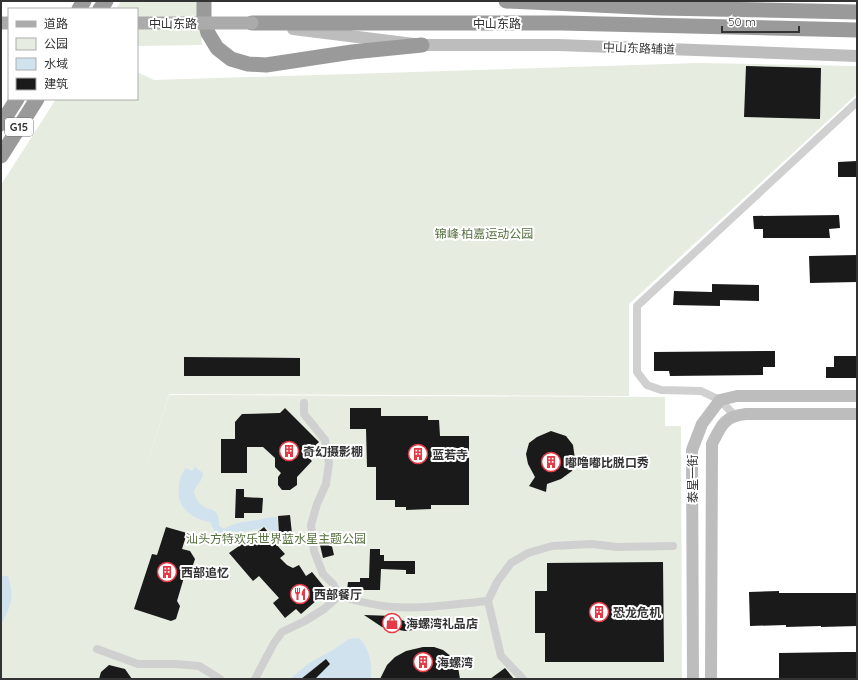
<svg xmlns="http://www.w3.org/2000/svg" width="858" height="680" viewBox="0 0 858 680" font-family="Quicksand,'Noto Sans SC',sans-serif">
<style>
.green{fill:#e6ecdf}
.water{fill:#cfe2ee}
.building{fill:#1a1a1a}
.lines{fill:none;stroke-linecap:round;stroke-linejoin:round}
.street{stroke:#d0d0d0;stroke-width:8}
.secondary{stroke:#bdbdbd;stroke-width:12}
.primary{stroke:#ababab;stroke-width:13}
.highway{stroke:#9a9a9a;stroke-width:15}
.primary-bridge{stroke:#ababab;stroke-width:13}
.labels{text-anchor:middle;dominant-baseline:central;stroke-width:4;stroke-linejoin:round;paint-order:stroke}
.shield{fill:#fff;stroke:#707070;stroke-width:1}
.shield-label{font-size:11px;font-weight:bold;fill:#333}
.street-label{font-size:12px;fill:#333;stroke:#fff}
.park-label{font-size:12px;fill:#56703f;stroke:#fff}
.poi-label{font-size:12px;font-weight:bold;fill:#333;stroke:#fff;text-anchor:start}
</style>
<rect width="100%" height="100%" fill="#fff"/>
<!-- green -->
<path class="green" d="M121,1H200L202,45L137,46V9H116Z
M699,63L857,66V94L629,304V396L169,394L128,525L169,395L665,397V426H681L682,679H1V185L56,99H137V72L154,80Z"/>
<!-- water -->
<path class="water" d="M195,467L203,473C203,482 194,486 194,493C195,499 201,505 206,508C211,510 214,509 217,514C219,517 219,522 219,526L224,529C235,522 246,522 258,520C265,518 270,517 277,517L279,534C272,533 270,529 264,527L254,530L239,532L229,531L216,534L210,522C197,520 182,512 179,498C178,495 179,489 179,486C180,478 181,474 186,468L192,471Z
M1,576H8C15,600 11,604 1,625Z
M359,638C370,649 372,664 371,679H290L309,663L331,651L349,639Z"/>
<!-- building -->
<path class="building" d="M746,66L821,68L820,119L744,117Z
M857,161V177H838V162Z
M839,215L840,228L829,229L830,238H763V229H754L753,216Z
M857,255V282L810,283L809,256Z
M712,284L759,285V301L720,300V306L673,305L674,291L712,292Z
M775,351V367H763V375L670,376L669,371H654V352Z
M834,356H857V378H826V367H834Z
M184,357L300,358V376H184Z
M285,408L319,442L306,455L312,461L297,477V485L290,490H282L278,485V477L281,473L275,467V458L263,447H247V473H221V439H235V422L242,414L280,413Z
M350,408H381V416H428V420H439L440,436H469V505H431V509L406,510V507H395V500H376V467H367L366,429H350Z
M551,431L566,436L573,445L575,459L572,471L561,479L547,484L546,492L529,486L535,477L528,464L526,454L529,443L537,437Z
M236,489H244V497L263,498L262,513H244V518H235Z
M290,515L292,534H279L278,516Z
M166,527L187,533L182,549L190,551L195,559L191,571L185,574L177,601L180,606L176,619L171,621L134,609L152,554L157,555Z
M264,527L276,542L275,543L285,554L280,558L287,565L293,568L299,565L306,576L312,572L325,588L314,596L317,600L301,614L296,609L285,618L273,603L279,598L259,576L253,581L229,553L239,546L238,545L244,539L246,542Z
M331,542L334,555L323,558L320,545Z
M370,549H380V555H384V561H415V574H406V570L381,569L380,590H347L348,582H360V578H369Z
M663,562L664,662H545V633H535V591H547V563Z
M779,591V593H857V626L821,627V626L786,627V625L750,626L749,592Z
M364,615L393,616L422,629L405,631L382,627Z
M423,647H434L443,650L453,658L458,667L460,679H380L387,665L395,657L406,651Z
M845,652H857V679H779V653Z
M326,659L330,664L315,679H301Z
M109,665L125,669L132,679H99L101,672Z
M505,668L514,679H490Z"/>
<g class="lines">
<!-- street -->
<path class="street" d="M304,403V414L325,440L329,463L326,484L317,504L311,525L314,551L323,574L333,584L339,596
M734,415L720,400L701,391L661,390L647,385L637,372V306L857,102
M97,649L138,664H176L199,666L220,679
M255,679L274,643L282,632L305,621L324,609L339,596C357,601 375,606 393,607C425,609 457,604 488,601
M523,679L501,656L488,601L497,582L511,563L528,553L552,546L592,544L617,547L673,546"/>
<!-- secondary -->
<path class="secondary" d="M293,29L422,45H558L857,56
M693,679L692,450L702,424L720,400L737,396H857
M711,679L712,444C721,426 724,416 746,414H857"/>
<!-- primary -->
<path class="primary" d="M1,23H9"/>
<!-- highway -->
<path class="highway" d="M204,1V18L208,33L217,48L231,59L248,64L266,65L352,52L422,45
M506,1L661,8L857,12
M79,9L84,1
M100,9L106,1
M252,23H561L857,30
M1,124L17,99
M1,156L37,99"/>
<!-- primary-bridge -->
<path class="primary-bridge" d="M137,23H252"/>
</g>
<!-- icons -->
<defs>
<symbol id="building-ring" viewBox="-11 -11 22 22"><circle r="9.5" fill="#fff" stroke="#e63946" stroke-width="1.5"/><path d="M-4-6H4V6H1V3H-1V6H-4ZM-2.5-4.3h1.7v1.8h-1.7ZM.8-4.3h1.7v1.8H.8ZM-2.5-1h1.7V.8h-1.7ZM.8-1h1.7V.8H.8Z" fill="#e63946"/></symbol>
<symbol id="restaurant-ring" viewBox="-11 -11 22 22"><circle r="9.5" fill="#fff" stroke="#e63946" stroke-width="1.5"/><path d="M-5-6h1v4h1v-4h1v4h1v-4h1v5L-1.5 .5V6h-2V.5L-5-1ZM5-6V6H3V1.5H1.5Q1.5-4 5-6Z" fill="#e63946"/></symbol>
<symbol id="shop-ring" viewBox="-11 -11 22 22"><circle r="9.5" fill="#fff" stroke="#e63946" stroke-width="1.5"/><path d="M-5-2.5h2.3a2.7 3.5 0 0 1 5.4 0H5L5.5 6h-11ZM-1.5-2.5h3a1.5 2.3 0 0 0-3 0Z" fill="#e63946"/></symbol>
</defs>
<g fill-rule="evenodd">
<use href="#building-ring" x="278" y="440" width="22" height="22"/>
<use href="#building-ring" x="407" y="443" width="22" height="22"/>
<use href="#building-ring" x="540" y="451" width="22" height="22"/>
<use href="#building-ring" x="156" y="561" width="22" height="22"/>
<use href="#restaurant-ring" x="289" y="583" width="22" height="22"/>
<use href="#building-ring" x="588" y="601" width="22" height="22"/>
<use href="#shop-ring" x="381" y="612" width="22" height="22"/>
<use href="#building-ring" x="412" y="651" width="22" height="22"/>
</g>
<g class="labels">
<!-- shield labels -->
<rect class="shield" x="5" y="118" width="28" height="18" rx="3"/>
<g class="shield-label">
<text x="19" y="127">G15</text>
</g>
<!-- street labels -->
<g class="street-label">
<text x="173" y="23">中山东路</text>
<text x="497" y="23">中山东路</text>
<text transform="translate(639 48) rotate(2)">中山东路辅道</text>
<text transform="translate(692 479) rotate(-90)">泰星一街</text>
</g>
<!-- park labels -->
<g class="park-label">
<text x="484" y="233">锦峰·柏嘉运动公园</text>
<text x="276" y="538">汕头方特欢乐世界蓝水星主题公园</text>
</g>
<!-- poi labels -->
<g class="poi-label">
<text x="303" y="451">奇幻摄影棚</text>
<text x="432" y="454">蓝若寺</text>
<text x="565" y="462">嘟噜嘟比脱口秀</text>
<text x="181" y="572">西部追忆</text>
<text x="314" y="594">西部餐厅</text>
<text x="613" y="612">恐龙危机</text>
<text x="406" y="623">海螺湾礼品店</text>
<text x="437" y="662">海螺湾</text>
</g>
</g>
<!-- border -->
<rect width="858" height="680" fill="none" stroke="#333333" stroke-width="4"/>
<!-- legend -->
<rect x="8" y="8" width="130" height="92" fill="#ffffff" stroke="#adadad"/>
<rect x="16" y="21" width="20" height="6" fill="#ababab" stroke="#adadad"/>
<text x="44" y="28" font-size="12" fill="#333333">道路</text>
<rect x="16" y="38" width="20" height="12" fill="#e6ecdf" stroke="#adadad"/>
<text x="44" y="48" font-size="12" fill="#333333">公园</text>
<rect x="16" y="58" width="20" height="12" fill="#cfe2ee" stroke="#adadad"/>
<text x="44" y="68" font-size="12" fill="#333333">水域</text>
<rect x="16" y="78" width="20" height="12" fill="#1a1a1a" stroke="#adadad"/>
<text x="44" y="88" font-size="12" fill="#333333">建筑</text>
<!-- scale -->
<path d="M722 26v6h77v-6" fill="none" stroke="#333333" stroke-width="2"/>
<text x="728" y="26" font-size="12" fill="#333333" stroke="#ffffff" stroke-width="3" paint-order="stroke">50 m</text>
</svg>
